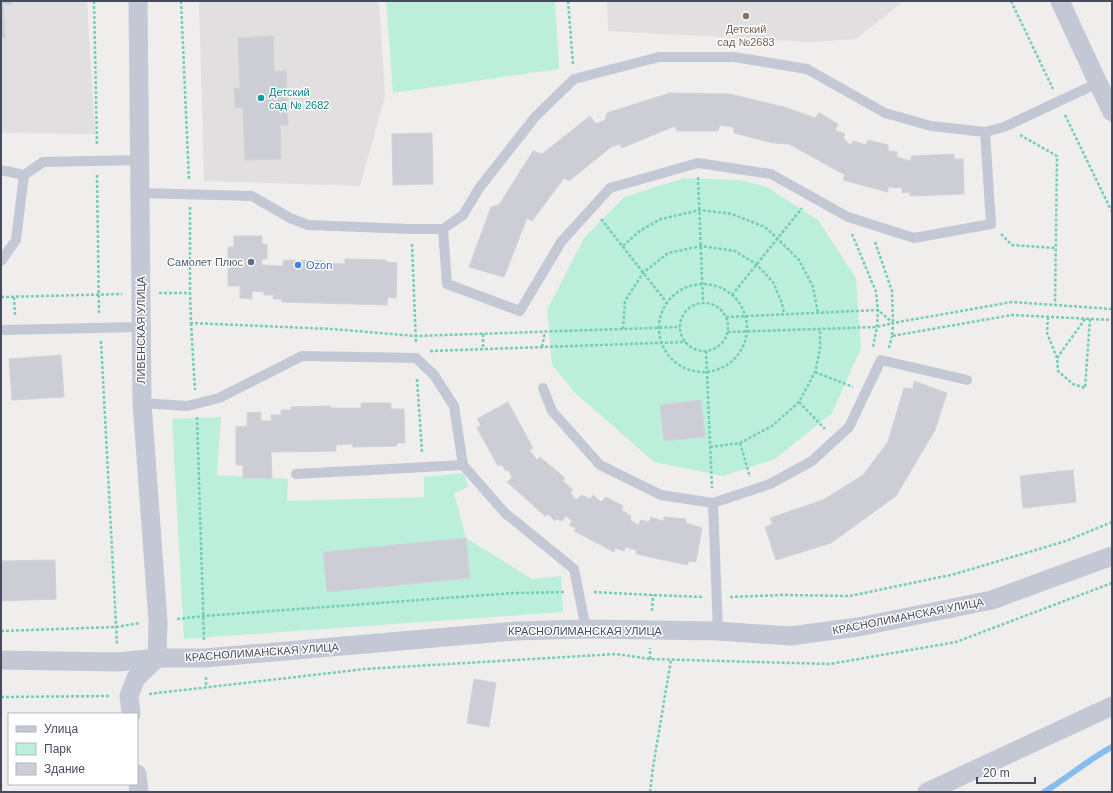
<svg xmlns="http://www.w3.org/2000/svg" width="1113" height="793" viewBox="0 0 1113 793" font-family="Helvetica,sans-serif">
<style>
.education{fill:#e1dfdf}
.green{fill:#bbefdc}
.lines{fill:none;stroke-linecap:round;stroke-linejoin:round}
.stream{stroke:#87bdec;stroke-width:6}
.building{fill:#cdced5;stroke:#d1d2d9}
.path{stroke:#73cdb8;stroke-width:2.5;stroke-dasharray:3 2;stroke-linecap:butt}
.service{stroke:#c4c8d5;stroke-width:10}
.minor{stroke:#c4c8d5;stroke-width:19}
.education-dot{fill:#8d6e63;stroke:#fff;stroke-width:1.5}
.culture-dot{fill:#0f9aa8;stroke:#fff;stroke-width:1.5}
.service-dot{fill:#5c6f8a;stroke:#fff;stroke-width:1.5}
.shop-dot{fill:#3f7fe0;stroke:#fff;stroke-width:1.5}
.labels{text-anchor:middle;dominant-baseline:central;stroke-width:3;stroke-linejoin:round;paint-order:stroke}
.education-label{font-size:11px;fill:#785e54;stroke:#fff}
.culture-label{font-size:11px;fill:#0d838f;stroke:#fff;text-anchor:start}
.service-label{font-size:11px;fill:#4e5e75;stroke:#fff;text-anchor:end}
.shop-label{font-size:11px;fill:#366cbe;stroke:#fff;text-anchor:start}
.street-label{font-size:11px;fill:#464b5b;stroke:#fff}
</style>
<rect width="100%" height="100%" fill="#f0eeed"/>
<!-- education -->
<path class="education" d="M1,1H87L95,134L1,133Z
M199,1H379L385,96L360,186L204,181Z
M607,1H904L856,39L812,42L608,31Z"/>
<!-- green -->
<path class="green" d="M386,1H555L559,69L393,93Z
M684,178L739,180L767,187L818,220L856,278L861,348L832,413L775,459L723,476L654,462L575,393L552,365L547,310L584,238L624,197Z
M221,417L217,475L288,479L287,501L424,497V477L464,473L468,487L454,493L466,538L532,579L561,576L563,612L184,639L172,419Z"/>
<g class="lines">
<!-- stream -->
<path class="stream" d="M1044,792C1067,778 1088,760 1112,747"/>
</g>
<!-- building -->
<path class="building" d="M1,1H12V4H3L5,38H1Z
M273,36L274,71H286L288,125H280L281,159L245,160L243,107L235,108L234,88H240L238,38Z
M670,93L730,94L784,107L815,118L819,113L838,124L835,130L845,134L843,138L850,145L853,141L866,145L868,140L888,145V151L897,152V157L910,161L912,156L954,154V159H963L964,194L910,196V192L902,193V188L888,187V192L843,180L845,175L789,144L773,143L734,133L733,127L720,125L718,131H677L675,126L622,148L620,144L611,147L569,181L564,178L532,221L527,218L504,277L469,267L491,207L499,205L533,151L542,154L590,116L596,124L605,120L607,113Z
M432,133L433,184L393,185L392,134Z
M234,236H262V244H267V259H262V265L283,266V260L324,261V263L345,264V259L386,260V262L397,263L396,298L388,297L387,305L282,302V299H273L274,295H264V292L252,291V299L240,298V286H228V247H234Z
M61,355L64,397L12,400L9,359Z
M914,381L947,393L935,430L896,496L831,543L776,560L765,527L773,524L770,518L823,500L863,475L888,442L904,388L913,389Z
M701,400L705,437L664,441L660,405Z
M508,402L533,448L529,450L537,460L540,457L565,478L563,481L573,490L570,492L576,500L582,495L590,499L593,495L601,502L606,497L623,506L622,510L631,516L630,520L638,525L641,520L649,522L651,517L663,521L664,517L686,519V523L702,528L696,562L689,561L687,565L636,554V550L626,547L624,551L615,548L614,552L574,531L576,528L569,525L572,521L566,516L562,521L557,519L555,521L548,514L545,516L507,482L512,478L509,470L506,471L501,464L498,466L477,428L481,425L477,419Z
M361,403H391V409H404L405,443H397V446L353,447L352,444L336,445V451L271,452L272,478H243V465H236V427L247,426V413L261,412V421H272L271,415H281V410H291V407L330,406V408H361Z
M1073,470L1076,502L1023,508L1020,476Z
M466,538L470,578L327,592L323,552Z
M55,560L56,599L1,601V561Z
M474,679L496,683L489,727L467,723Z"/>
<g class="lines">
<!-- path -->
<path class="path" d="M94,1L97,146
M181,1L189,180
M568,1L573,64
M1011,1L1053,89
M1065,115L1112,212
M1020,135L1057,156L1055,305
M97,175L99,314
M698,177L703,302
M190,207V293
M601,219L667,303
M852,234L876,292L878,310L877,327L873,347
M1001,234L1012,245L1055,248
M875,242L892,291L893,323
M412,244L416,344
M623,246L641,230L661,219L700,210L732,214L765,227L777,238L799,260L813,287L818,313
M659 328a44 44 0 1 1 88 0a44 44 0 1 1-88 0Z
M159,293H190L191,323L332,329L416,336L680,327
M732,295L802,208
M1,297L122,294
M14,297L15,316
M680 327a24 24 0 1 1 48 0a24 24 0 1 1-48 0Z
M1112,309L1012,302L893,323L892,336L1012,315L1112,320
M726,317L878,310L893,323L877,327L727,332
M1048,317L1047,333L1057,358
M1085,319L1057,358L1058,371L1073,384L1085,388L1090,319
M191,323L195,390
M623,329L625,301L643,273L668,253L701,246L735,251L756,264L773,282L782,303L784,314
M483,334V349
M101,341L117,644
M542,347L545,332
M889,348L892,336
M430,351L686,342
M706,351L712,488
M815,372L853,387
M417,379L422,452
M799,402L825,429
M197,417L204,640
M740,443L750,477
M710,447L740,443L772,426L799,402L815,372L820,349V329
M594,592L653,595L703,597
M730,597L783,595L850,596L955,574L1066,541L1112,522
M652,611L653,595
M177,619L204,616L513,593L565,592
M1,631L116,627L140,623
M650,659V648
M206,677V688
M149,694L365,669L616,654L650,659L830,664L956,642L1112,583
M1,697L110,696
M650,792L653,767L671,660"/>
<!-- service -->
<path class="service" d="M1,170L24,175
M140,193L252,196L290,218L308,225L411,229H443L463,215L480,187L535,117L574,79L659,57H734L807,69L885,113L931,126L985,132L1004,127L1098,83
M443,229L447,284L520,311L561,242L610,188L698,163L771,174L848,217L914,238L991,224L985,132
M1,261L16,240L24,175L43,162L139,160
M1,330L141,327
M543,388L552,411L600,465L661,495L713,503
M142,403L187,406L219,398L302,356L416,358L434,375L454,406L463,465L505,513L574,569L586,629
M296,474L463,465
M718,631L713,503L770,484L812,461L849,427L881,360L967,380"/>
<!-- minor -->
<path class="minor" d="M1060,1L1098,83L1112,112
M1,660L118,662L157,658H205L516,631L586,629L718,631L790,636L858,627L992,600L1112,556
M131,714L129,696L136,678L157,658L158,621L142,403L138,1
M137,774L139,792
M927,792L1112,706"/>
</g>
<!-- markers -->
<circle class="education-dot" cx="746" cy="16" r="4"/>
<circle class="culture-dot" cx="261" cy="98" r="4"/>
<circle class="service-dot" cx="251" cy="262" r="4"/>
<circle class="shop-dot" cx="298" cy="265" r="4"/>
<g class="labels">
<!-- education labels -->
<g class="education-label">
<text x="746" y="29">Детский<tspan x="746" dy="13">сад №2683</tspan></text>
</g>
<!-- culture labels -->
<g class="culture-label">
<text x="269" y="92">Детский<tspan x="269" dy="13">сад № 2682</tspan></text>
</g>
<!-- service labels -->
<g class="service-label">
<text x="243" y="262">Самолет Плюс</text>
</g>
<!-- shop labels -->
<g class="shop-label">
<text x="306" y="265">Ozon</text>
</g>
<!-- street labels -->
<g class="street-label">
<text transform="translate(141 330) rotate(-90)">ЛИВЕНСКАЯ УЛИЦА</text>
<text transform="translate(908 616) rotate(-11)">КРАСНОЛИМАНСКАЯ УЛИЦА</text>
<text x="585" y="631">КРАСНОЛИМАНСКАЯ УЛИЦА</text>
<text transform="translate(262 652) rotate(-4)">КРАСНОЛИМАНСКАЯ УЛИЦА</text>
</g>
</g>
<!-- border -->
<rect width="1113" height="793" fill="none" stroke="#464b5b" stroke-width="4"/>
<!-- legend -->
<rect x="8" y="713" width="130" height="72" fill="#ffffff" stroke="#b5b7bd"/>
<rect x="16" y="726" width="20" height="6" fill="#c4c8d5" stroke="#b5b7bd"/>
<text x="44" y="733" font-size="12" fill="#464b5b">Улица</text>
<rect x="16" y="743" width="20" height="12" fill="#bbefdc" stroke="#b5b7bd"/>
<text x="44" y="753" font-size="12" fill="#464b5b">Парк</text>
<rect x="16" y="763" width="20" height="12" fill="#cdced5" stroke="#b5b7bd"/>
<text x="44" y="773" font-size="12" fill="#464b5b">Здание</text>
<!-- scale -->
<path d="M977 777v6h58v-6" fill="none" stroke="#464b5b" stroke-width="2"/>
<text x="983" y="777" font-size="12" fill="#464b5b" stroke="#ffffff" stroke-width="3" paint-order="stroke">20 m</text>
</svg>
